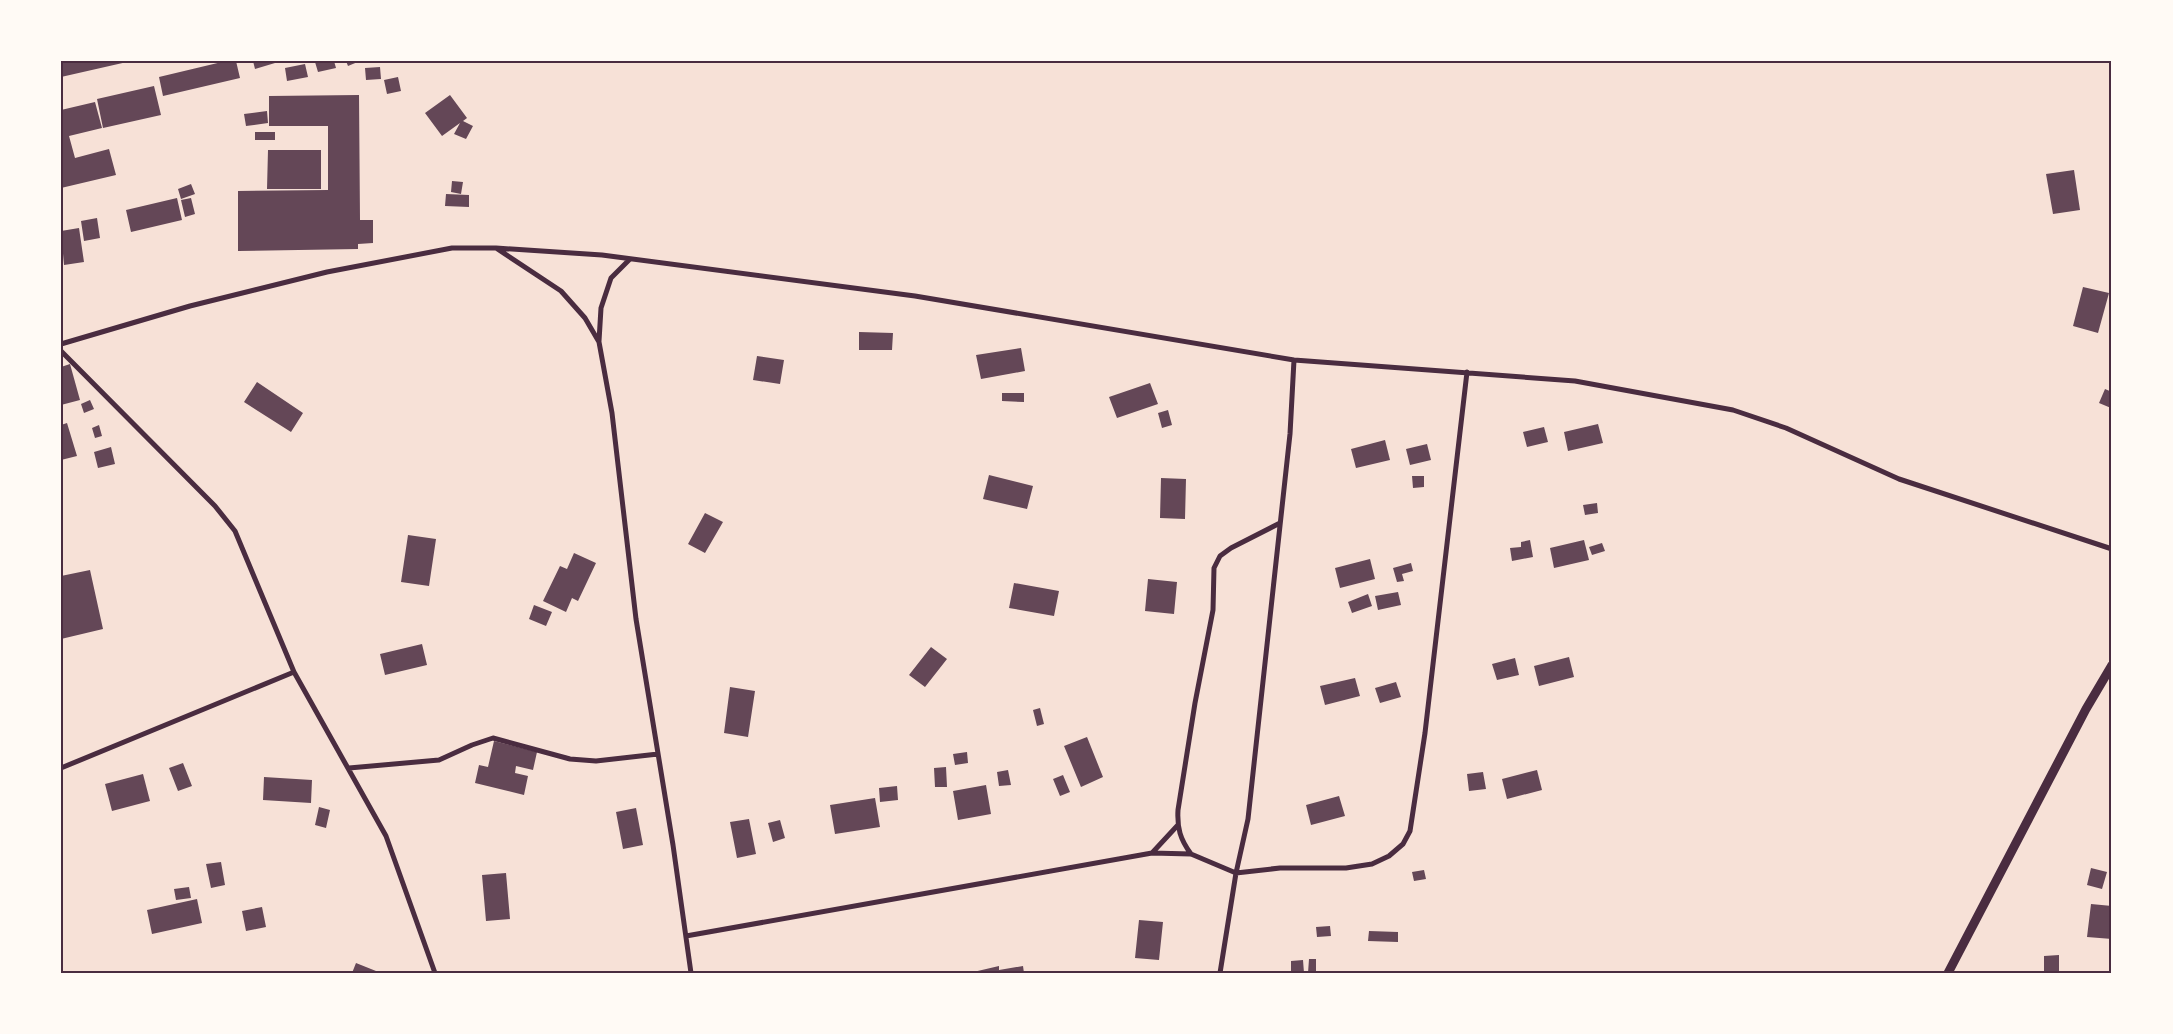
<svg xmlns="http://www.w3.org/2000/svg" width="2173" height="1034" viewBox="0 0 2173 1034" font-family="'Exo 2',sans-serif">
<style>
.building{fill:#644757}
.lines{fill:none;stroke-linecap:round;stroke-linejoin:round}
.minor{stroke:#4a2c40;stroke-width:5}
.tertiary{stroke:#4a2c40;stroke-width:9}
.neatline{fill:none;stroke:#4a2c40;stroke-width:2}
</style>
<rect width="100%" height="100%" fill="#f7e1d7"/>
<!-- building -->
<path class="building" d="M61,61H127V62L61,77Z
M226,61H236L240,78L163,96L159,77Z
M253,61H274L275,63L255,69Z
M334,61L336,68L318,72L315,62Z
M346,61H360L348,66Z
M305,64L308,77L287,81L285,68Z
M380,67L381,79L366,80L365,68Z
M398,77L401,91L387,94L384,80Z
M154,86L161,115L103,128L97,99Z
M359,95L360,220H373V243L358,244V249L238,251V191L328,190V126H269V96Z
M450,95L467,118L463,121L473,126L466,139L454,134L460,123L442,136L425,113Z
M95,102L102,128L69,136L75,158L109,149L116,175L61,188V110Z
M267,111L268,123L246,126L244,114Z
M255,132H275V140H255Z
M268,150H321V189H267Z
M2074,170L2080,210L2053,214L2046,174Z
M452,181L463,182L461,194L451,192Z
M191,184L195,194L181,199L178,189Z
M446,194L469,195V207L445,206Z
M177,198L182,220L131,232L126,210Z
M191,198L195,214L185,217L181,200Z
M97,218L100,238L84,241L81,221Z
M79,228L84,262L64,265L61,231Z
M2083,287L2109,293L2098,333L2073,326Z
M859,332L893,333L892,350H859Z
M1021,348L1025,371L981,379L976,355Z
M757,356L784,360L780,384L753,380Z
M70,364L80,400L61,405V367Z
M257,382L303,413L291,432L244,402Z
M1150,383L1158,404L1117,418L1109,397Z
M2105,389L2112,392L2111,408L2099,403Z
M1002,393H1024V402L1002,401Z
M90,400L94,409L84,413L81,404Z
M1168,410L1172,425L1162,428L1158,413Z
M67,423L77,456L61,460V425Z
M1598,424L1603,443L1568,451L1564,432Z
M99,425L102,436L95,438L92,428Z
M1544,427L1548,442L1527,447L1523,432Z
M1385,440L1390,460L1356,468L1351,449Z
M1427,444L1431,460L1410,465L1406,449Z
M111,447L115,464L98,468L94,452Z
M989,475L1033,486L1027,509L983,499Z
M1412,476H1424V487L1413,488Z
M1161,478L1186,479L1185,519L1160,518Z
M1597,503L1598,513L1585,515L1583,505Z
M705,513L723,522L705,553L688,544Z
M408,535L436,539L429,586L401,582Z
M1530,540L1533,557L1512,561L1510,548L1521,547V542Z
M1584,540L1589,560L1554,568L1550,548Z
M1602,543L1605,551L1592,555L1589,547Z
M574,553L596,563L578,601L572,598L566,612L543,601L560,566L567,569Z
M1370,559L1375,579L1340,588L1335,568Z
M1411,563L1413,571L1402,574L1404,581L1397,582L1393,568Z
M90,570L103,629L61,639V576Z
M1148,579L1177,582L1174,614L1145,611Z
M1014,583L1059,591L1054,616L1009,608Z
M1398,592L1401,605L1378,610L1375,596Z
M1368,594L1372,606L1352,613L1348,602Z
M534,605L552,612L546,626L529,619Z
M422,644L427,665L385,675L380,654Z
M931,647L947,659L925,687L909,675Z
M1569,657L1574,677L1539,686L1534,666Z
M1515,658L1519,675L1497,680L1492,664Z
M1355,678L1360,696L1325,705L1320,686Z
M1396,682L1401,697L1380,703L1375,688Z
M730,687L755,691L748,737L724,733Z
M1040,708L1044,724L1037,726L1033,710Z
M1087,737L1103,777L1081,787L1064,746Z
M494,741L537,752L533,770L516,766L515,773L528,776L524,795L475,783L479,765L488,767Z
M967,752L968,763L955,765L953,754Z
M183,763L192,786L178,791L169,768Z
M946,767L947,787H935L934,768Z
M1008,770L1011,785L999,786L997,772Z
M1537,770L1542,790L1507,799L1502,779Z
M1483,772L1486,789L1469,791L1467,774Z
M143,774L150,801L112,811L105,784Z
M1063,775L1070,792L1060,796L1053,779Z
M264,777L312,780L311,803L263,800Z
M986,785L991,814L958,820L953,791Z
M897,786L898,800L880,802L879,788Z
M1339,796L1345,816L1311,825L1306,805Z
M875,798L880,827L835,834L830,805Z
M319,807L330,810L326,828L315,825Z
M636,808L643,845L623,849L616,812Z
M749,819L756,854L737,858L730,822Z
M780,820L785,838L773,842L768,823Z
M221,862L225,885L211,888L206,864Z
M2091,868L2107,872L2102,889L2087,885Z
M1424,870L1426,879L1414,881L1412,872Z
M506,873L510,919L486,921L482,875Z
M189,887L191,898L176,900L174,889Z
M197,899L202,923L152,934L147,910Z
M2091,904L2112,906V939L2087,937Z
M262,907L266,927L246,931L242,911Z
M1139,920L1163,922L1159,960L1135,958Z
M1330,926L1331,936L1317,937L1316,927Z
M1369,931L1398,932V942L1368,941Z
M2059,955V973H2044V956Z
M1309,959H1316V973H1308Z
M1303,960L1304,973H1291V961Z
M356,963L381,973H352Z
M999,966V970L1023,966L1024,973H969Z"/>
<g class="lines">
<!-- minor -->
<path class="minor" d="M496,248L602,255L915,296L1294,360L1575,381L1733,410L1786,428L1899,479L2112,549
M599,341L601,308L611,278L630,259
M61,344L190,306L327,272L452,248H496L561,291L585,318L599,342L612,413L636,619L673,845L691,973
M61,351L215,506L235,531L294,672L386,836L435,973
M61,768L294,672
M349,768L439,760L472,745L493,738L570,759L596,761L658,754
M1152,853L1177,826
M1191,854C1180,839 1177,828 1178,810L1195,703L1213,610L1214,568L1220,556L1231,548L1280,523
M686,936L1152,853L1191,854L1236,873L1280,868H1346L1372,864L1389,856L1403,844L1410,831L1425,733L1467,372
M1220,973L1236,873L1248,819L1290,434L1294,360"/>
<!-- tertiary -->
<path class="tertiary" d="M1948,973L2086,709L2112,665"/>
</g>
<!-- border -->
<rect width="2173" height="1034" fill="none" stroke="#fffaf5" stroke-width="125"/>
<rect x="62" y="62" width="2048" height="910" class="neatline"/>
</svg>
